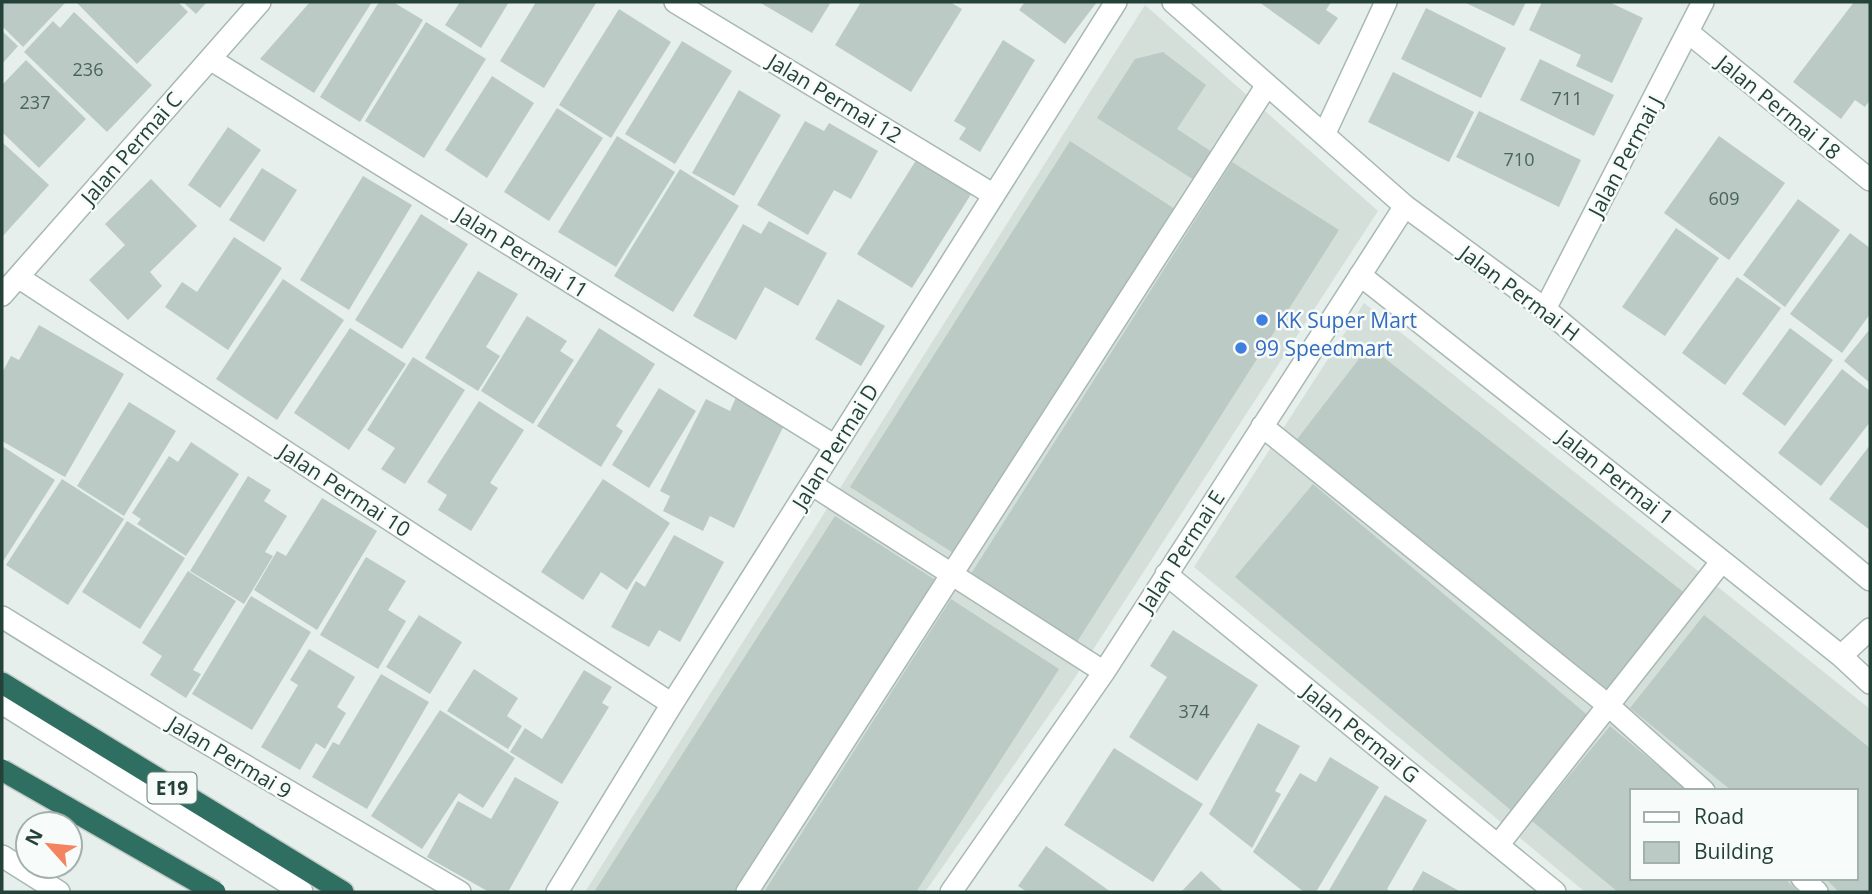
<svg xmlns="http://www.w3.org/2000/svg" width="1872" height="894" viewBox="0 0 1872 894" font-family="'Open Sans',sans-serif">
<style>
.built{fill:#d4dfda;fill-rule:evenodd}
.building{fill:#bbcac4}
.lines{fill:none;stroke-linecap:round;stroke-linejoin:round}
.minor-casing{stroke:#a8b8b2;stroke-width:24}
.highway-casing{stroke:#c2cac8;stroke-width:24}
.minor{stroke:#fff;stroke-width:21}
.highway{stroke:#2f6f62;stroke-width:21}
.highway-bridge-casing{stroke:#c2cac8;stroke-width:24;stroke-linecap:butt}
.highway-bridge{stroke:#2f6f62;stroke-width:21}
.shop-dot{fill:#3f7fe0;stroke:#f7fbf9;stroke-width:2.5}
.labels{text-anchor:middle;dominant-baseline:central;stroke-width:5;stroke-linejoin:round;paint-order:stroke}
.number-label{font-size:18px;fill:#4a645c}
.shield{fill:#f7fbf9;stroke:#637a73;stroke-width:2}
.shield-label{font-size:19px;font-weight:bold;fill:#24423a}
.street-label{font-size:21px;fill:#24423a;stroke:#f7fbf9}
.shop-label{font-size:21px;fill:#366cbe;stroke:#f7fbf9;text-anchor:start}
</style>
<rect width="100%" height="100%" fill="#e6efeb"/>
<!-- built -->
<path class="built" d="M1145,5L1378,211L1070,685L925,892H585Z
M1364,303L1870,709V892H1585L1194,567ZM1632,791H1856V878H1632Z"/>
<!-- building -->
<path class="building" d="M2,2H66L23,47L2,26Z
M76,2H178L188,12L137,64Z
M183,2H207L196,14Z
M310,2H372L314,93L260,59Z
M379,2H393L423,20L360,122L320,97Z
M460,2H509L481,48L445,25Z
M536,2L596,3L544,88L500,61Z
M759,2H831L812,33Z
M861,2H950L962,9L911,92L835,45Z
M1025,2H1097L1065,44L1019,10Z
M1259,2H1331L1326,10L1338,18L1319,45Z
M1464,2H1526L1514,26Z
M1542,2H1609L1643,18L1612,83L1576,66L1581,55L1529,30Z
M1854,2H1870V100L1865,107L1855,100L1841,119L1793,82Z
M1426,8L1506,48L1481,98L1401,59Z
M619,9L671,42L611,138L559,105Z
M74,12L152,85L107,132L24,52L53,21L60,28Z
M426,22L486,59L424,158L365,121Z
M2,31L18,46L2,64Z
M1003,40L1035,60L980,152L959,139L966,128L954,121Z
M682,41L732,71L675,164L625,134Z
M1163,52L1206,85L1177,129L1212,152L1194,180L1097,118L1135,59Z
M1540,59L1614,95L1594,136L1520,100Z
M26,60L86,119L39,168L2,132V85Z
M1393,72L1474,112L1449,162L1368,122Z
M492,76L534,103L487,178L445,150Z
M739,90L781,115L734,196L692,173Z
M557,108L603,138L549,221L504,192Z
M1479,111L1581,160L1559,207L1456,157Z
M805,121L824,131L829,123L878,151L851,199L834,190L808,235L757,205Z
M228,127L261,150L220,208L188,185Z
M617,136L675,172L616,267L558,232Z
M1719,136L1785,183L1729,260L1664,213Z
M1070,141L1178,211L958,556L850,487Z
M2,142L49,185L2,237Z
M920,154L975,188L912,288L857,254Z
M1232,162L1339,230L1075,645L969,577Z
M262,168L297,190L264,242L229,220Z
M680,169L739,206L673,312L614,276Z
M363,176L412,205L349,310L300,280Z
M151,179L197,226L150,272L162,286L128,320L89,280L125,245L105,224Z
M1798,199L1840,230L1785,307L1743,275Z
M421,214L468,244L402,349L355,320Z
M769,221L827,253L798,306L765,287L736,340L693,316L743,224L761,234Z
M1676,228L1719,258L1665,336L1622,307Z
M1850,233L1870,248V314L1842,353L1790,314Z
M234,237L282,268L228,350L165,307L182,282L197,292Z
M478,271L518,294L486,347L500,356L478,391L425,358Z
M1737,277L1781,308L1725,385L1682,353Z
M283,279L344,320L277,420L216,379Z
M838,299L885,326L861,366L815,339Z
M527,316L567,341L560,351L574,360L533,424L481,391Z
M39,325L124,374L65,477L2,441V373L11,356L19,360Z
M350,328L406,364L349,450L294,413Z
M599,328L655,364L616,426L623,431L601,467L537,426Z
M1790,328L1833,360L1785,426L1742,394Z
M1870,329V383L1844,361Z
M1369,346L1686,594L1607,695L1291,447Z
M413,357L465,390L405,484L381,469L395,448L367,430Z
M1842,369L1870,391V422L1821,486L1778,453Z
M659,388L696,411L649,488L612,465Z
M737,395L787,419L734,528L710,516L703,531L663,511L670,496L660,491L706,399L730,411Z
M479,401L524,430L490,483L498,488L471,531L438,510L447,495L427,482Z
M129,402L176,431L124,516L77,486Z
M191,442L239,474L186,556L137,524L141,519L132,513L169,456L178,462Z
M1870,445V530L1829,499Z
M2,446L55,480L2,563Z
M248,476L271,490L264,501L287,516L265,552L273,556L244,604L190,571Z
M62,479L124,519L68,605L6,565Z
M603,479L670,523L627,590L601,572L583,600L541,572Z
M1313,484L1591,718L1513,812L1235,577Z
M322,498L377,531L317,630L254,590L277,551L286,556Z
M835,516L937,581L738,892H594Z
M127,521L185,558L140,629L82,592Z
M674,535L724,562L680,642L659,630L649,647L611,627L636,581L645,587Z
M366,557L406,581L388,610L406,621L378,669L320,635Z
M188,571L236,601L193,670L201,674L186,698L150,675L162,656L142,643Z
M251,596L311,632L252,730L192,694Z
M951,599L1059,669L1041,697L916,892H764Z
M419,615L462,642L430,694L386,667Z
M1704,615L1870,748V892H1839L1825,878H1856V791H1732L1630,708Z
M1173,630L1258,685L1197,781L1129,737L1167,677L1150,666Z
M309,649L355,677L337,707L346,713L325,749L316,743L300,770L261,747L298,685L290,680Z
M474,669L518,698L507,716L522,726L508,749L447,711Z
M584,670L612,687L602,703L609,707L562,784L510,752L525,728L542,739Z
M381,674L429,702L367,809L312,777L333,742L339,745Z
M440,710L515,758L483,808L459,793L422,849L371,816Z
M1258,723L1300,746L1275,791L1281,794L1252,848L1209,814Z
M1610,726L1688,791H1632V878H1784L1799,892H1618L1532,821Z
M1114,748L1203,804L1153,882L1064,825Z
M1330,757L1379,787L1316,892H1304L1253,852L1300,773L1316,782Z
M515,777L559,802L508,892H489L427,857L458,801L491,819Z
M1385,795L1427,820L1387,889L1391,892H1328Z
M1046,846L1111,892H1027L1018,886Z
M1201,871L1224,892H1181Z
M1423,871L1461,892H1411Z"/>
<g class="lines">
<defs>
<path id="minor" d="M675,2L994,195
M1173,2L1405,206L1545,309L1870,580
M1689,33L1870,180
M210,59L835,446
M1324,135L1386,2
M1360,275L1722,561L1841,656L1870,683
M18,277L672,704
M2,295L260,2
M1545,309L1703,2
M1262,426L1609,706L1704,791
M811,484L1104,672
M1166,574L1555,892
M2,617L171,722L460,892
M1841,656L1870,629
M2,703L302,892
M1499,844L1722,561
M2,856L59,892
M1802,878L1817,892
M557,892L672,704L1116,2
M747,892L1267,85
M951,892L1104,672L1405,206"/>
<path id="highway" d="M2,683L343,892"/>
</defs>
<!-- minor casing -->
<use href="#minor" class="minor-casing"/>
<!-- highway casing -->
<use href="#highway" class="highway-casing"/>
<!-- minor -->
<use href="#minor" class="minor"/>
<!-- highway -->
<use href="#highway" class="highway"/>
<defs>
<path id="highway-bridge" d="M2,770L215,892"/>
</defs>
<!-- highway-bridge casing -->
<use href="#highway-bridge" class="highway-bridge-casing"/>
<!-- highway-bridge -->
<use href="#highway-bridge" class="highway-bridge"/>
</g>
<!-- markers -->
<g class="shop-dot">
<circle cx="1262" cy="320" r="7"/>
<circle cx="1241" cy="348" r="7"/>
</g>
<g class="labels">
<!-- number labels -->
<g class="number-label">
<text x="88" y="69">236</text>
<text x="1567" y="98">711</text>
<text x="35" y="102">237</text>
<text x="1519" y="159">710</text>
<text x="1724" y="198">609</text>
<text x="1194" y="711">374</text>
</g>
<!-- shield labels -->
<rect class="shield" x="147.5" y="772.5" width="49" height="31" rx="5"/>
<g class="shield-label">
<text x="172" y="788">E19</text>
</g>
<!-- street labels -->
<g class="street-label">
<text transform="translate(835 98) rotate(31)">Jalan Permai 12</text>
<text transform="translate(1779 107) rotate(39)">Jalan Permai 18</text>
<text transform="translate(131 148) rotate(-49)">Jalan Permai C</text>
<text transform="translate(1625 156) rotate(-62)">Jalan Permai J</text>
<text transform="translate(522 252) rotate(32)">Jalan Permai 11</text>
<text transform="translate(1520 293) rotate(37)">Jalan Permai H</text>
<text transform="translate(835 446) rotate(-58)">Jalan Permai D</text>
<text transform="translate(1616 477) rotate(38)">Jalan Permai 1</text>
<text transform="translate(345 490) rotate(33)">Jalan Permai 10</text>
<text transform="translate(1181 551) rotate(-57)">Jalan Permai E</text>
<text transform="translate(1361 733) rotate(39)">Jalan Permai G</text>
<text transform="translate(230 757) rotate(31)">Jalan Permai 9</text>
</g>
<!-- shop labels -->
<g class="shop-label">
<text x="1276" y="320">KK Super Mart</text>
<text x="1255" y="348">99 Speedmart</text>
</g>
</g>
<!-- border -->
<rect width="1872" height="894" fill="none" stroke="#24423a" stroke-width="7"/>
<!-- legend -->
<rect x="1630" y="789" width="228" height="91" fill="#f7fbf9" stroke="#a3b1ad" stroke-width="2"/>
<rect x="1644" y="812" width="35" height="10" fill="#ffffff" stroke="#a3b1ad" stroke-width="2"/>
<text x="1694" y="824" font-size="21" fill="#24423a">Road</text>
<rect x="1644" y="842" width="35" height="21" fill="#bbcac4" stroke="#a3b1ad" stroke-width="2"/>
<text x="1694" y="859" font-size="21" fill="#24423a">Building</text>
<!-- north arrow -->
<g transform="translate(49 845) rotate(297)"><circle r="33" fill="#f7fbf9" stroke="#a3b1ad" stroke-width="2"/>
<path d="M0-5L12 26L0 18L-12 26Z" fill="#f4845f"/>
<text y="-10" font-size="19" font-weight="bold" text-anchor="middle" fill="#24423a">N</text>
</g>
</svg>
